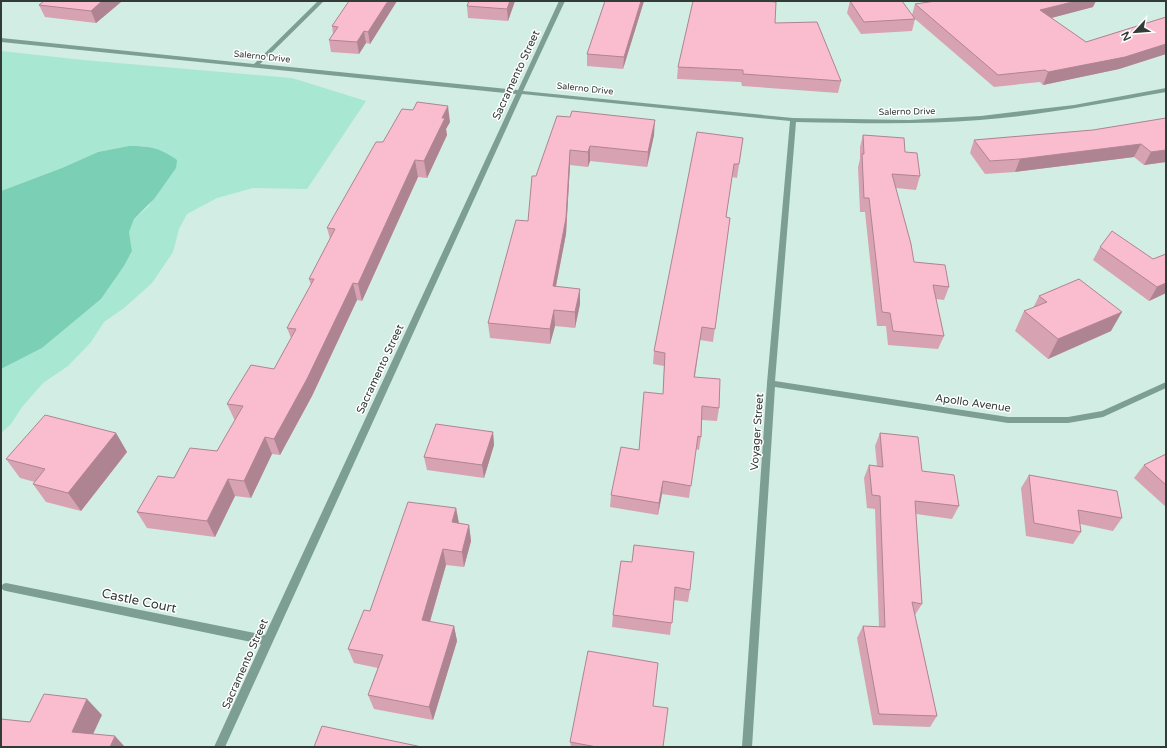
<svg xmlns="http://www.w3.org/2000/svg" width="1167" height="748" viewBox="0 0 1167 748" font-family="'Varela Round',sans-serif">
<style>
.green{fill:#a8e7d1}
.water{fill:#7bcfb4}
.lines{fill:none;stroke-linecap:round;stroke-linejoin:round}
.minor{fill:#7d9f93;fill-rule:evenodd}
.wall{fill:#d7a3b3}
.shaded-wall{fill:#af8492}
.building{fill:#fabdd0;stroke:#af8492}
.labels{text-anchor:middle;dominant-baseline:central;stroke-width:3;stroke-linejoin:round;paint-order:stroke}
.far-street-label{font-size:9px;fill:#313b38;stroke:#fff}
.street-label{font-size:11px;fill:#313b38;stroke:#fff}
.near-street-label{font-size:13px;fill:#313b38;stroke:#fff}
</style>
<rect width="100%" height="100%" fill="#d2ede3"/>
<!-- green -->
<path class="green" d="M1,51L83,60L292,78L366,101L307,189L253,188L217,198L187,214L179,229L173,252L152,283L124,308L104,322L91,342L68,366L43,383L22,407L11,424L1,433V369L42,348L101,299L124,266L132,251L129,232L134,219L148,207L161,188L145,146H129L98,152L62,168L1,191Z"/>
<!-- water -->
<path class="water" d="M129,146C150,146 160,148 177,160L176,168L154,199L134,219L129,232L132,251L124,266L101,299L42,348L1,369V191L62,168L98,152Z"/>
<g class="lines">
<!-- minor -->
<path class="minor" d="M318,1H324L260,64L518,90L559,1H565L523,91L793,118L909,120L981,116L1074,105L1166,88V92C1104,103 1043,115 980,120C919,125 857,123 796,122L775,381L1008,417H1068L1102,411L1166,382V388L1103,417L1068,423H1008L775,387L752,747H742L767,383L790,121L522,94L225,747H214L261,644L6,591L3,590L1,587L3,584L6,583L265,635L516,94L1,42V38L254,64Z"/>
</g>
<!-- wall -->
<path class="wall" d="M44,1H120L121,2L96,23L45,17L39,5Z
M397,1L370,44L366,43L359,54L331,52L329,40L333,34L332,26Z
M515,1L508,21L468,18L467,6Z
M605,1H644L623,69L587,66V54Z
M850,1L912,15L915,4L1093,7L1051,18L1086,42L1166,17V54L1119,69L1043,85L1040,82L994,87L915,19L912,31L861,34L847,13Z
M775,23L841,81L838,93L742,86L741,82L677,79L678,67Z
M557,116L654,135L647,167L590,161L588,167L570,165L566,234L556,286L580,304L575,328L555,326L550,344L490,338L488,323L528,221Z
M1166,118V162L1144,165L1134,157L1015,172L985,174L970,153L974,140L1093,130Z
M450,122L446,129L447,135L427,178L418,177L362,301L357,300L312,396L280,455L272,454L251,498L235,496L215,537L147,528L137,512L174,478L217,451L235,421L227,404L274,369L291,338L287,328L311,285L309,279L330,239L327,228L383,142Z
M863,135L905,152L920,176L916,190L896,188L914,262L949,287L944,300L936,299L944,336L938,349L888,345L886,326H877L865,212H860L858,167L860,159V147Z
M743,138L737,178L732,177L726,217L730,218L713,342L700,340L695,377L719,408L717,421L702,420L701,437L699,450L696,449L689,498L662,494L658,515L610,507L611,495L639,450L663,393L664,366L653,364L654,351Z
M1100,247L1153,259L1166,254V293L1149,301L1093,260Z
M1039,296L1111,331L1048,359L1015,331L1024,311L1033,308Z
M493,432L494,445L484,478L427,470L424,457Z
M116,433L127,452L81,511L46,502L33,484L35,482L20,478L6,459Z
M880,433L922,471L959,506L952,519L916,514L922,604L915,615L937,716L930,727L873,725L857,638L863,626L879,627L875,509L867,508L864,478L869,465L877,466L875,446Z
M1166,454V507L1134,478L1144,465Z
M1029,475L1122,518L1113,531L1080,524L1081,532L1073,544L1026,536L1021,488Z
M456,508L459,523L469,525L471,541L464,567L446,565L430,622L454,626L457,641L433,720L374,709L368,695L378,668L354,663L348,649L370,611Z
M621,561L690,590L688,602L674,600L670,635L612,627L613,615Z
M653,706L663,747H571L570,742Z"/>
<!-- shaded-wall -->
<path class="shaded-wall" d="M102,1H120L121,2L96,23L91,11Z
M388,1H397L370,44L368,32Z
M510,1H515L508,21L507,9Z
M641,1H644L623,69L624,57Z
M1076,1H1096L1093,7L1036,22L1040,10Z
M364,31L366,43L359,54L357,42Z
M1166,44V54L1119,69L1043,85L1048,72Z
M448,106L450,122L446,129L447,135L427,178L424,161L442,118Z
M655,120L654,135L647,167L648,152Z
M1141,144L1134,157L1015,172L1020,159Z
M590,146V161L588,167V152Z
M570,150V165L566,234L553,301V286Z
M1166,150V162L1144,165L1151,152Z
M415,160L418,177L362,301L358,284Z
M353,283L357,300L312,396L280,455L274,439Z
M1166,283V293L1149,301L1157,287Z
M580,289V304L575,328V312Z
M554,310L555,326L550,344V329Z
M1122,312L1111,331L1048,359L1058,339Z
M493,432L494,445L484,478L482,465Z
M116,433L127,452L81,511L68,493Z
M265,437L272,454L251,498L244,481Z
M228,479L235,496L215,537L207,521Z
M663,481L662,494L658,515L659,503Z
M456,508L459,524L452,522Z
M469,525L471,541L464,567L462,552Z
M443,549L446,565L426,635L422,620Z
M454,626L457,641L433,720L429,707Z
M87,699L102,715L87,747L72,732Z
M115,736L125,747H110Z"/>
<!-- building -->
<path class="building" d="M44,1H102L91,11L39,5Z
M349,1H388L368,32L364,31L357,42L329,40L338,27L332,26Z
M469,1H510L507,9L467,6Z
M605,1H641L624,57L587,54Z
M693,1H764L776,2L775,23L817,22L841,81L743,74V70L678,67Z
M850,1H902L915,19L864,22Z
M936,1H1076L1040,10L1086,42L1166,17V44L1125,57L1048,72L1045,70L998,75L915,4Z
M417,102L448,106L442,118H445L424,161L415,160L358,284L353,283L307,379L274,439L265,437L244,481L228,479L207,521L137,512L158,476L174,478L190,448L217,451L243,406L227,404L251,365L274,369L296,329L287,328L314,279H309L335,229L327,228L376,142H383L402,109L413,110Z
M572,111L655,120L648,152L590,146L588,152L570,150L566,218L553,286L580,289L575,312L554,310L550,329L488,323L516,220L528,221L532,176H536L557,116L570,117Z
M1166,118V150L1151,152L1141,144L1020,159L990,161L974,140L1093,130Z
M697,132L743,138L739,164H734L726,217L730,218L715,329L702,327L694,377L720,379L719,408L702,406L701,437L698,436L691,486L663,481L659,503L611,495L621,447L639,450L644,392L663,394L665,353L654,351Z
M863,135L904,138L905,152L917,153L920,176L892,174L911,244L914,262L945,265L949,287L933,285L944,336L893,331L890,313L882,312L869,198H864L862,154H864Z
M1112,231L1153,259L1166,254V283L1157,287L1100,247Z
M1079,279L1122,312L1058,339L1024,311L1047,302L1039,296Z
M45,415L116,433L68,493L33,484L45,469L6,459Z
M436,424L493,432L482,465L424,457Z
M880,433L918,437L922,471L954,475L959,506L915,501L922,604L912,602L937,716L879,714L863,626L885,627L880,496L872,495L869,465L883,467Z
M1166,454V485L1144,465Z
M1029,475L1117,491L1122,518L1078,510L1081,532L1034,523Z
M408,502L456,508L452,522L469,525L462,552L443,549L422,620L454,626L429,707L368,695L383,655L348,649L364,610L370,611Z
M634,545L694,552L690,590L675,587L672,623L613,615L621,561L632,562Z
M588,651L658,663L653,706L668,708L663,747H597L570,742Z
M44,694L87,699L72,732L115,736L110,747H1V719L30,722Z
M322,726L422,747H314Z"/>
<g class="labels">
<!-- far-street labels -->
<g class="far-street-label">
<text transform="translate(262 57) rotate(6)">Salerno Drive</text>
<text transform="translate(585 89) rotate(6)">Salerno Drive</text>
<text transform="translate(907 112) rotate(-1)">Salerno Drive</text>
</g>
<!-- street labels -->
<g class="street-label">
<text transform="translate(516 75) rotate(-65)">Sacramento Street</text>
<text transform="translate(380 369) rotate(-65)">Sacramento Street</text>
<text transform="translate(973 403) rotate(8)">Apollo Avenue</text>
<text transform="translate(757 432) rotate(-86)">Voyager Street</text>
<text transform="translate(245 664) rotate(-66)">Sacramento Street</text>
</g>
<!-- near-street labels -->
<g class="near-street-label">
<text transform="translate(139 601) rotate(12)">Castle Court</text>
</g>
</g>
<!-- border -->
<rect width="1167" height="748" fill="none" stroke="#313b38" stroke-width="4"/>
<!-- north arrow -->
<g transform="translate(1135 32) rotate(244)" stroke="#ffffff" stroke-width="3" paint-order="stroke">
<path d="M0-3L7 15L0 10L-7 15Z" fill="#313b38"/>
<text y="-6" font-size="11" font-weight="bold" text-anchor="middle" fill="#313b38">N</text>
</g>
</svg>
